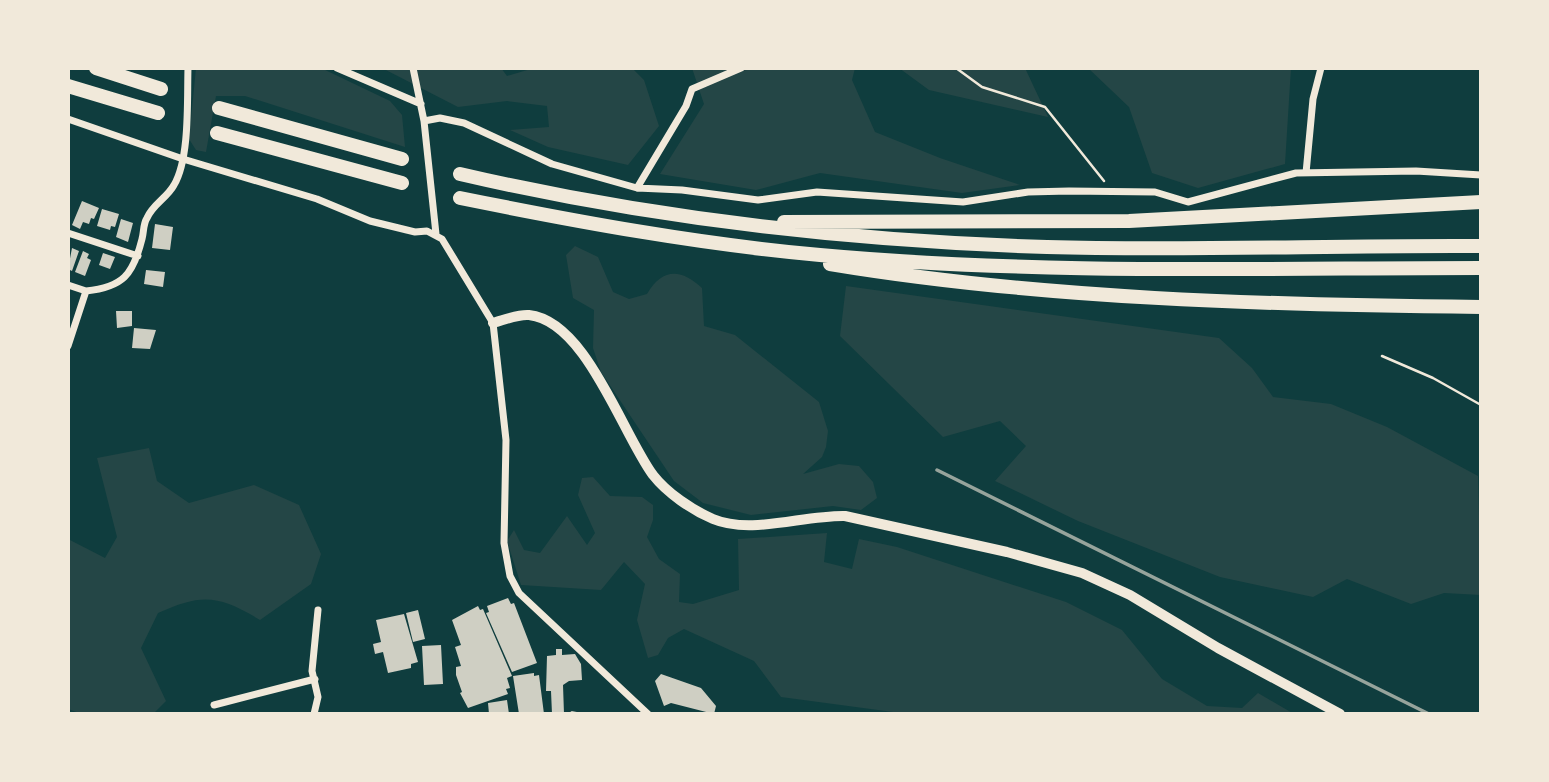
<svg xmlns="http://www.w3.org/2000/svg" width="1549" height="782" viewBox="0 0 1549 782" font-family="Jost,sans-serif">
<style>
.green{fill:#244646}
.building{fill:#cfcfc3}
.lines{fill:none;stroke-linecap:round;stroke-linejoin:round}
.path{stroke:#f1e9da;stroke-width:2.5}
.service{stroke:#f1e9da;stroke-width:3.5}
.minor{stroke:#f1e9da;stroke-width:7}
.tertiary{stroke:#f1e9da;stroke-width:10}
.motorway{stroke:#f1e9da;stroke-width:14}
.rail{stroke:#97a49c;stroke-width:3.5}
</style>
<rect width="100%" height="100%" fill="#0f3d3e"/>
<!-- green -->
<path class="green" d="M196,68H321L390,101L402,115L405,147L245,96H216L206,152L196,150L189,139Z
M382,68H501L507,76L534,68H632L644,80L659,126L628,165L548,147L510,130L549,127L547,106L507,101L458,107Z
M692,68H855L852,80L875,132L940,158L1020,185L962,193L820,173L756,190L660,174L704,104Z
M899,68H1025L1048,117L929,90Z
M1088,68H1291L1285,164L1198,188L1152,173L1129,107Z
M575,246L598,257L613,292L629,299L647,294C662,268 681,268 702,288L704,326L735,335L819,402L828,431L826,447L822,457L803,474L839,464L859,466L873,482L877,498L861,510L833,506L751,515L703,503L674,481L601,372L593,348L594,310L573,298L566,255Z
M846,286L1219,338L1252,368L1273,397L1331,404L1387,427L1478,476L1481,595L1444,593L1411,604L1347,579L1313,597L1220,577L1078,521L995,481L1026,446L1000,421L943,437L840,336Z
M149,448L157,481L189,503L254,485L299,505L321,554L311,584L260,620C219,595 202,593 158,613L141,648L166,701L153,714H82L68,709V539L105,558L117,537L97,458Z
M593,477L610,496L642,497L653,505V520L647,537L659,559L680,574L679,602L693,604L739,590L738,539L827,533L824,562L852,569L859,539L897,547L1066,602L1122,630L1162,679L1207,706L1242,708L1258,693L1294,714H908L781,697L754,661L684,629L668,638L658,655L648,658L637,620L645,584L624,562L601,590L521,585L507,541L514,530L524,550L540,553L567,516L587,545L595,533L578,495L582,478Z"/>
<!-- building -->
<path class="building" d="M82,201L99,208L94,219L91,218L89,224L83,222L80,229L72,225Z
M102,209L119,214L115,227L111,226L110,230L97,226Z
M121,219L133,223L128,242L116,237Z
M155,224L173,227L170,250L152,248Z
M72,248L79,251L72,271L68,269Z
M83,251L89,254L87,258L91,260L85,276L75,272Z
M103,253L115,257L110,269L99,265Z
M146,270L165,272L163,287L144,284Z
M116,311H132V326L117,328Z
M134,328L156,330L150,349L132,348Z
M508,598L511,604L514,603L537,663L512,672L486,613L489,612L487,606Z
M478,606L480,610L483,609L512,676L507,678L510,688L506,689L508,694L468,708L460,693L462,692L456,675V667L461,666L455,647L461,645L452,620Z
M418,610L425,639L413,642L406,613Z
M404,614L418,662L411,664V668L388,673L383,652L375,654L373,644L381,642L376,620Z
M441,645L443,684L424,685L422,646Z
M556,649H562V655L575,654L581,664L582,680L569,681L563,685L564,714H552L551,691H546L547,656L556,655Z
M534,673V676L539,675L544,714H519L513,676Z
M661,674L701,688L716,706L714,714L671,703L664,706L655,681Z
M507,700L509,714H489L488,703Z"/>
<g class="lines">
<!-- path -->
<path class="path" d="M956,68L982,87L1045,107L1104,181
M1382,356L1433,378L1481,405"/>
<!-- service -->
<path class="service" d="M572,713L578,714
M654,714H660"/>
<!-- minor -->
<path class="minor" d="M337,68L421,104
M413,68L424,121L436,234
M68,119L183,159L317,199L370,221L415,232L427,231L442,239L493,323L506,440L504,543L510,576L519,593L648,714
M424,121L440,118L464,123L552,164L637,188L682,190L758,200L817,192L963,202L1028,192L1069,191L1155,192L1188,202L1296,173L1416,171L1481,175
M1306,173L1313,99L1321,68
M637,188L686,106L692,89L741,68
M68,233L138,256
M68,285L86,291
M68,346L86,291C123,287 133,275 142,239C144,232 143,224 147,218C153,204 167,198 174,185C190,158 187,100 188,68
M214,705L315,679
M314,714L318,697L312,671L318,610"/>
<!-- tertiary -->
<path class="tertiary" d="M493,323C504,320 518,314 529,315C586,321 622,433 653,475C667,493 692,510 713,519C751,535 803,515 845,516L1007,552L1082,573L1130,595L1218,648L1340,714"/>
<!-- motorway -->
<path class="motorway" d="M96,68L161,89
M68,86L158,113
M219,108L402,159
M217,133L402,183
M460,174C653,219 849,241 1047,247C1191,251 1336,245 1481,246
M460,198C579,222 698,244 820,255C1039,275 1261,268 1481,268
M784,222L1129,221L1481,202
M830,264C1041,299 1267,305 1481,307"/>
<!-- rail -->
<path class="rail" d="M937,470L1429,714"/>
</g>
<!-- border -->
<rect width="1549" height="782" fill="none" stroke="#f1e9da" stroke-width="140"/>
</svg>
